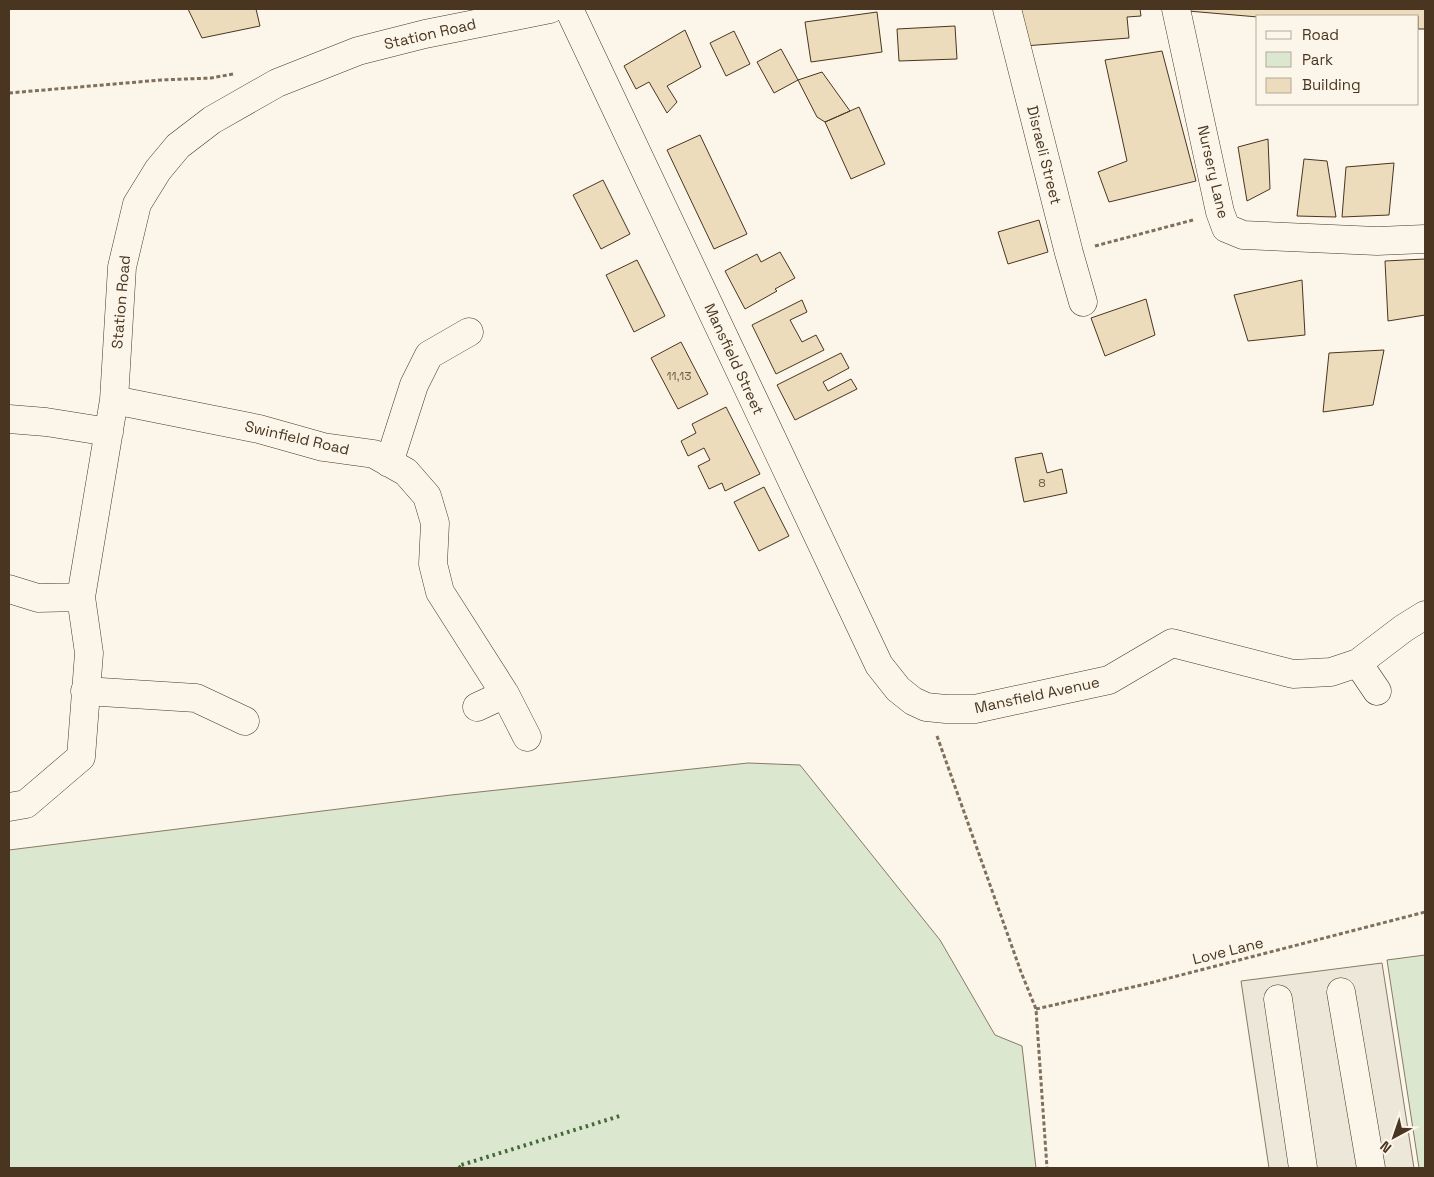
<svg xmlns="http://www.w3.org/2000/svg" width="1434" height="1177" font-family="'Space Grotesk',sans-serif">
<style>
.green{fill:#dce7d0;stroke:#887966}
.parking{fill:#ede7d9;stroke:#887966}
.building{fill:#ecdcbc;stroke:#4a3520}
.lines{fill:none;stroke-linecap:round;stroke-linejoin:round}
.minor-casing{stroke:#4a3520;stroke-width:29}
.path{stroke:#7f6f5c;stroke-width:3;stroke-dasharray:4 2.5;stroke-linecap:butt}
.minor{stroke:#fbf6e9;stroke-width:28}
.hedge{stroke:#436837;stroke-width:4;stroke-dasharray:2.5 4;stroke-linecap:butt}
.labels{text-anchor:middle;stroke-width:4;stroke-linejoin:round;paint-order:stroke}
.number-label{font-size:12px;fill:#725f47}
.street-label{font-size:15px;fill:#4a3520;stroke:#fbf6e9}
</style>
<rect width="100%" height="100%" fill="#fbf6e9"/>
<path class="green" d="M748,763L800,765L940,940L995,1035L1022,1046L1036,1168H9V850L451,795Z
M1425,955V1168H1419L1387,960Z"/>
<path class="parking" d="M1382,963L1414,1168H1269L1241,981Z"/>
<path class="building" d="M188,9H256L260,26L202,38Z
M1021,9H1140L1141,16L1127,17L1129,38L1024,46Z
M1188,9H1425V29H1418V16L1258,17L1188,11Z
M877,12L882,52L811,62L805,22Z
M955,26L957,59L899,61L897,29Z
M685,30L701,67L667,86L677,102L667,113L649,82L636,89L624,66Z
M734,31L750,64L726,76L710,43Z
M781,49L798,80L774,93L757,62Z
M1162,51L1196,181L1109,202L1098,172L1127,161L1105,60Z
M822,72L850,111L825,122L817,117L798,80Z
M859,107L885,164L851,179L825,122Z
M700,135L747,234L714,249L667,150Z
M1268,139L1270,189L1247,201L1238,147Z
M1304,159L1327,161L1336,217L1297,216Z
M1394,163L1389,215L1342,217L1346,167Z
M603,180L630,234L601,249L573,195Z
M1039,220L1048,252L1008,264L998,232Z
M780,252L795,278L775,289L777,291L745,309L725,271L757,254L761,262Z
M1425,259V315L1388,321L1385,261Z
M637,260L665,316L634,332L606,275Z
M1302,280L1305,335L1248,341L1234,295Z
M1146,299L1155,335L1105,356L1091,318Z
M802,300L807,312L790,320L802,342L816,335L824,350L776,374L752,325Z
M681,342L708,394L678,409L651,358Z
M1384,350L1373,405L1323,412L1329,353Z
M841,353L849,368L823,382L828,391L851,379L857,389L795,420L777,385Z
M726,407L760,474L725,491L722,483L709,489L698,466L710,460L704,448L688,456L681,441L696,433L692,424Z
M1042,453L1047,473L1062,469L1067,493L1024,502L1015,458Z
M764,487L789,536L759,551L734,502Z"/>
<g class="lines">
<defs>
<path id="minor" d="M569,9L879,665L898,689L913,701L926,707L946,709H975L1109,680L1172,643L1293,674L1331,672L1358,663L1404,628L1425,615
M1007,9L1069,253L1083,302
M1176,9L1220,212L1226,228L1243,235L1377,241L1425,239
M114,400L259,429L323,447L374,454L406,472L427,496L435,523L433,564L440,592L505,694L527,737
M9,419L46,422L109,432
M389,463L414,385L429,355L469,332
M9,589L38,598L81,597
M1358,663L1377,691
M85,691L196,698L245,721
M477,707L505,694
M9,807L26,804L81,757L89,653L81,597L114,400L122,267L137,204L158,170L178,146L212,120L277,83L358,51L425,34L550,9
M1341,992L1371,1168
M1278,999L1303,1168"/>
</defs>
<use href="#minor" class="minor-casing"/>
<path class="path" d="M9,93L161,80L211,78L233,74
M1095,246L1193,220
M937,736L1021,972L1036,1009L1047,1168
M1036,1009L1146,984L1425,912"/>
<use href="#minor" class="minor"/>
<path class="hedge" d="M460,1168L458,1166L623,1115"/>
</g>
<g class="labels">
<g class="number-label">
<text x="679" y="380">11,13</text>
<text x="1042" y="487">8</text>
</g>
<g class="street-label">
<text transform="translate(430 34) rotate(-13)" y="5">Station Road</text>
<text transform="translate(1044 155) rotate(76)" y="5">Disraeli Street</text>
<text transform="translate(1213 172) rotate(77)" y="5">Nursery Lane</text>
<text transform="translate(121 302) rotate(-85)" y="5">Station Road</text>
<text transform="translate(734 359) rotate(65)" y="5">Mansfield Street</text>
<text transform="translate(297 438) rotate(13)" y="5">Swinfield Road</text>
<text transform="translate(1037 695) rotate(-12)" y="5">Mansfield Avenue</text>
<text transform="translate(1228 951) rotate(-14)" y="5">Love Lane</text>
</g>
</g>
<rect width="1434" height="1177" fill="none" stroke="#4a3520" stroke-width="20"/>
<rect x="1256" y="15" width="162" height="90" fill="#fbf6e9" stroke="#b4a999"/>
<rect x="1266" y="31" width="25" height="8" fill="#fbf6e9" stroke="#b4a999"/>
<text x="1302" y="40" font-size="15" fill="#4a3520">Road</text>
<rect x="1266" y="52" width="25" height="15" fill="#dce7d0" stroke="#b4a999"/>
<text x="1302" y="65" font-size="15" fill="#4a3520">Park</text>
<rect x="1266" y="78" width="25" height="15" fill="#ecdcbc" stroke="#b4a999"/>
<text x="1302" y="90" font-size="15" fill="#4a3520">Building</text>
<g transform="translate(1394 1137) rotate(220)" stroke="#fbf6e9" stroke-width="4" paint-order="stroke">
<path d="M0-4L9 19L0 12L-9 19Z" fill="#4a3520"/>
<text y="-8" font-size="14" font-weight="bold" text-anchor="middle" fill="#4a3520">N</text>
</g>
</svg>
